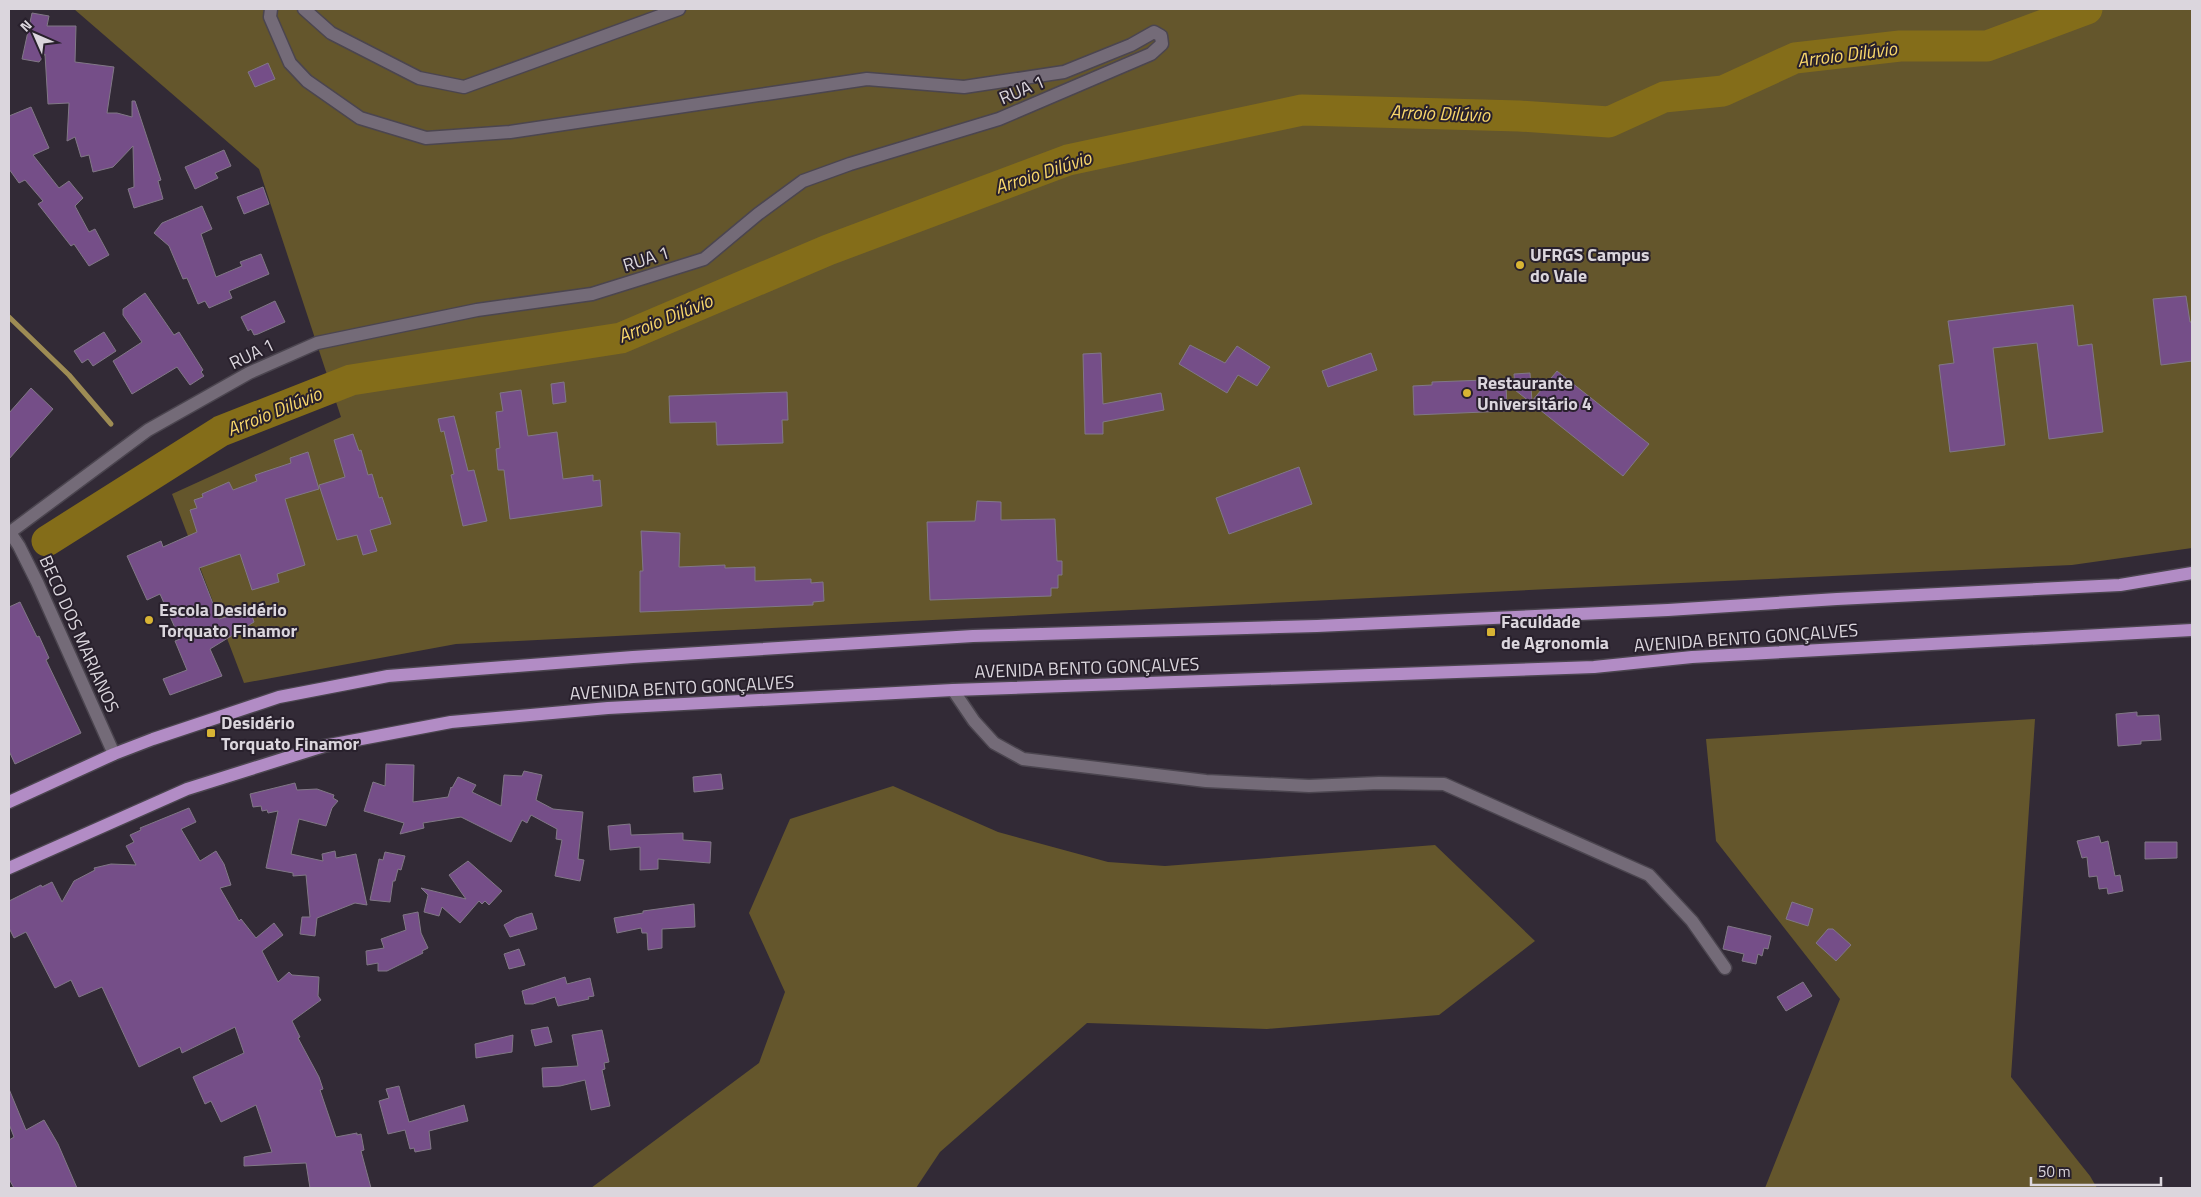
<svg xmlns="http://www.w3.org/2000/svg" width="2201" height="1197" font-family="'Titillium Web',sans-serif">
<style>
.green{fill:#64562c}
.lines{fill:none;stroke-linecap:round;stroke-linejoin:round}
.stream{stroke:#9e8c54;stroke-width:5}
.river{stroke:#846d19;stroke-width:31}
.building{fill:#754e88;stroke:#817886}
.minor-casing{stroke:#4b454f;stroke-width:15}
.primary-casing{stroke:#4b454f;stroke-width:15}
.minor{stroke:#746b78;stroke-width:12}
.primary{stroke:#b28cc5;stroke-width:12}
.poi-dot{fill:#d8b434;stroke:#28202c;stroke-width:2}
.labels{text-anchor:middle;stroke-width:4;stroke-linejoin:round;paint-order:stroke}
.street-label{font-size:18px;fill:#dbd6dd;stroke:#28202c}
.poi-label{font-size:18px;font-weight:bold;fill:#dbd6dd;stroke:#28202c;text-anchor:start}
.water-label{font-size:19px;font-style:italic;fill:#f8d66b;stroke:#28202c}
</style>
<rect width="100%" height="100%" fill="#322a36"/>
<path class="green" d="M74,9H2192V548L2072,565L1549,589L456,644L244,683L172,494L341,417L259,169Z
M2035,719L2011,1077L2090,1176L2097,1188H1765L1840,999L1716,841L1706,739Z
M893,786L998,832L1108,862L1165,866L1435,845L1535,941L1439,1015L1267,1029L1087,1023L940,1152L916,1188H591L759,1063L785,992L749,913L790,819Z"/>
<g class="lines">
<path class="stream" d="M9,317L69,375L111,424"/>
<path class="river" d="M47,541L221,431L351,380L621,338L828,250L1068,160L1302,110L1519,116L1609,122L1664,97L1723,91L1795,58L1900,46H1987L2087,9"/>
</g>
<path class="building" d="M32,13L49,16L47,26H76L75,62L114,67L107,113H117L132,117V101H135L161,180L158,181L163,199L134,208L128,189L134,187L133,146L113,167L93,172L89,155L81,157L75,137L67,141L69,103L48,104L45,54L39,62L22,59Z
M268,63L275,79L255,87L248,72Z
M31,107L49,148L33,155L59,188L69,181L83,198L75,206L89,232L95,229L109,255L89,266L74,244L71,246L38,204L43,201L25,180L19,183L9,169V116Z
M224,150L231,166L215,173L218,178L195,189L185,167Z
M263,187L269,204L244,214L237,197Z
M202,206L212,229L201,234L216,277L242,266L240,262L261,254L269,274L229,291L232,298L209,308L205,301L198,304L187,278L183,279L169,246L154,233L162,223Z
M145,293L174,335L179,332L203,370L201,372L204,376L190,385L177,367L132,394L113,361L142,342L123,315V309Z
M2186,296L2190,322H2192V361L2161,365L2153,299Z
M275,301L285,322L258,334L254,335L251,329L248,331L241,317Z
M2073,305L2078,346L2092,344L2103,432L2049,439L2037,343L1993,348L2005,445L1950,452L1939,365L1954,363L1948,321Z
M104,332L116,351L93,366L88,359L82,363L74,351Z
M1190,345L1225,363L1237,346L1270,367L1257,386L1238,375L1227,393L1179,364Z
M1101,353L1103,404L1161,393L1164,410L1103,422V434H1085L1083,354Z
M1371,353L1377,370L1328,387L1322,371Z
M1557,371L1649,444L1623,476L1515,390L1514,374L1530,373L1532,401Z
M1485,380V382H1506L1507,411L1414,415L1413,386L1432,385V382Z
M564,382L566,402L553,404L551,384Z
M31,388L53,409L9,459V413Z
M521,390L528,436L557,432L563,479L593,475V481L600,480L602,506L510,519L504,470H498L496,449L500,448L496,412L503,411L500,393Z
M787,392L788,420H782L783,443L717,445L716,422L670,423L669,396Z
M454,416L468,471L474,470L487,521L463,526L451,475L454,474L444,431L441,432L438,419Z
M353,434L359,451L361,450L368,475L372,474L379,498L382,497L391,524L370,530L377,551L363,555L357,535L337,540L319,485L345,477L334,440Z
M308,452L319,489L285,499L305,565L277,574L279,582L252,590L240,554L199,568L219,619L250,610L254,622L210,649L222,676L170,695L163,679L187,670L175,641L180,639L160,594L147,600L127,556L161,541L163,547L197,532L190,510L197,508L194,500L203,497L202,494L229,482L233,490L257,481L255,475L291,463L290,458Z
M1299,467L1312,504L1229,534L1216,498Z
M977,501L1001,502V520L1055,519L1057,561H1062V575H1058V588H1051V596L930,600L927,522L975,521Z
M641,531L680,533L679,567L725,565V568L755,567V581L811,579V583L823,582L824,601L813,602V605L640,612V571H643Z
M20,602L37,637L39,636L49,658L46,660L81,733L15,764L9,751V607Z
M2137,712V716L2159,715L2161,740L2141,741V744L2118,746L2116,714Z
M386,764L414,765L413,802L448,797L451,787L452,788L458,777L476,785L472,792L501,806L504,775L522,776L524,771L542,775L536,800L553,809L583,812L578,859L584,860L580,881L555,876L562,840L556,839L557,829L531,815L527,823L522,820L511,842L461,817L423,823L424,828L400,834L404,823L364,811L373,782L385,786Z
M721,774L723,789L694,792L693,777Z
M295,783L297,790L317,789L334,795L333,798L338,801L332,808L326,826L299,819L291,854L323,861L322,854L335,851L336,858L356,854L367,905L355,903L317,918L315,936L300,934L302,917H310L306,875L293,876V873L266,868L278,811L268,813L267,810L262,811L261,806L253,807L250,794Z
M189,808L196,822L181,829L200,861L216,851L224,864L231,885L220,888L239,921L241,919L256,938L274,923L283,935L262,951L278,982L289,972L292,975L319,977L318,996L321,1000L292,1021L300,1037L298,1038L319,1077L323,1089L320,1090L336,1137L357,1133V1135L361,1134L364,1150L361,1151L371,1188H310L306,1163L244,1166V1157L272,1152L256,1105L221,1122L211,1101L205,1104L193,1077L244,1053L235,1027L182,1053L180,1047L139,1067L102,987L79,997L71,980L55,988L26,932L14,938L9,928V901L41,885L42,887L52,882L62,902L74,881L95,870L94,868L111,864L136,865L126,846L134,842L130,835L141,830L140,828Z
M630,824L631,835L683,833V840L711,842L710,863L658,859V869L640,870V847L610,850L608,826Z
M2099,836L2101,843L2108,841L2115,876L2120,875L2123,891L2108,894L2107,888L2099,889L2097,876L2089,877L2087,857L2082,858L2077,841Z
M2145,842H2177V858L2145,859Z
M385,852L405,856L401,870L398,869L395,881H393L390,902L370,900L379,859L383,860Z
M468,861L502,891L489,905L485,901L482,904L479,901L460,923L442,907L439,916L424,912L428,895L421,888L466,899L449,875Z
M1792,902L1813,909L1808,926L1786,919Z
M694,904L695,927L662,929V948L648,950L647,933H642L641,928L617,933L614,918L643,913V911Z
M418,912L421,933L428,948L422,951L423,953L387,971H378V963L367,965L366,951L384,948L381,939L406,930L403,915Z
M532,913L537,929L510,937L504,925L516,918Z
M1728,926L1771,936L1768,949L1764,948L1762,956L1758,954L1756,964L1742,961L1744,954L1723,949Z
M1828,929H1833L1851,945L1836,961L1816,943Z
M519,949L525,965L509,969L504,954Z
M565,977L567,984L590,978L594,996L588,997L589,999L558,1006L555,997L533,1004H525L522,991Z
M1803,982L1812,996L1786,1011L1777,997Z
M548,1027L552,1042L535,1046L531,1030Z
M602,1030L609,1062L604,1063L605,1069L602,1070L610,1106L591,1110L585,1080L560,1086L543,1087L542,1068L578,1066L572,1035Z
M513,1035L512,1052L476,1058L475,1044Z
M399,1086L409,1122L464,1105L468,1121L429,1131L431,1149L415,1152L414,1148L410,1149L405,1130L388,1134L379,1101L389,1098L386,1089Z
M9,1089L26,1130L44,1120L58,1144L77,1188H14L9,1179V1140L14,1137L9,1124Z"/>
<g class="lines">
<defs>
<path id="minor" d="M304,9L331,33L419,78L464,87L679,9
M9,531L19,546L37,582L114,754
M9,533L148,430L249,373L317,343L477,310L592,294L704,259L758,214L803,181L850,164L999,119L1151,54L1162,44L1161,36L1154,32L1131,45L1064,72L964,87L867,79L510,132L426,138L360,118L307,81L290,63L270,17L271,9
M953,690L974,721L994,743L1023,759L1206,781L1309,786L1379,783L1444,784L1649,875L1692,921L1725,968"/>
<path id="primary" d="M9,802L114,754L153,739L279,697L388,676L633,657L973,636L1317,626L1668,610L1837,599L2120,585L2192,573
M9,868L187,789L324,746L451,722L608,708L953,690L1594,667L1692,657L2192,630"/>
</defs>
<use href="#minor" class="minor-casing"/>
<use href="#primary" class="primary-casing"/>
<use href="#minor" class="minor"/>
<use href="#primary" class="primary"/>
</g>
<g class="poi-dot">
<circle cx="1520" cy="265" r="5"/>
<circle cx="1467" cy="393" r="5"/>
<circle cx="149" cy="620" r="5"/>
<rect x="1486" y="627" width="10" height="10" rx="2.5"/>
<rect x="206" y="728" width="10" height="10" rx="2.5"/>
</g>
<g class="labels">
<g class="street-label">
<text transform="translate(1022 90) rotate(-23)" y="6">RUA 1</text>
<text transform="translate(646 259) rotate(-17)" y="6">RUA 1</text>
<text transform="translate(252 354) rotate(-26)" y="6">RUA 1</text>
<text transform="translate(79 634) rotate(66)" y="6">BECO DOS MARIANOS</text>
<text transform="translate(1746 638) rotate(-4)" y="6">AVENIDA BENTO GONÇALVES</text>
<text transform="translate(1087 668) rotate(-2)" y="6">AVENIDA BENTO GONÇALVES</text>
<text transform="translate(682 688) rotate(-3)" y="6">AVENIDA BENTO GONÇALVES</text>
</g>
<g class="poi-label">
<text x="1530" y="261">UFRGS Campus<tspan x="1530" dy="21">do Vale</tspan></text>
<text x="1477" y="389">Restaurante<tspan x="1477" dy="21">Universitário 4</tspan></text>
<text x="159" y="616">Escola Desidério<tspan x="159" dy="21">Torquato Finamor</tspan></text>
<text x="1501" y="628">Faculdade<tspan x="1501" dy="21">de Agronomia</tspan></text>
<text x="221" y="729">Desidério<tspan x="221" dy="21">Torquato Finamor</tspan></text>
</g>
<g class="water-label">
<text transform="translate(1847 54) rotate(-7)" y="7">Arroio Dilúvio</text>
<text transform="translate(1440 113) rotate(2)" y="7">Arroio Dilúvio</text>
<text transform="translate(1043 172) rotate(-18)" y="7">Arroio Dilúvio</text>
<text transform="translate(665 318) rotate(-22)" y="7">Arroio Dilúvio</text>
<text transform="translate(274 411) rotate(-22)" y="7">Arroio Dilúvio</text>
</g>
</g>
<rect width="2201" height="1197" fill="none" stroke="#dbd6dd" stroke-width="20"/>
<g transform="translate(35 35) rotate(315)" stroke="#28202c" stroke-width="4" paint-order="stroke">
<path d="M0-4L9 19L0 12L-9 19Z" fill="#dbd6dd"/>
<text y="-8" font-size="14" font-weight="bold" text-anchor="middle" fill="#dbd6dd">N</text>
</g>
<path d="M2031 1177v8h130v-8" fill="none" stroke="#dbd6dd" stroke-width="2.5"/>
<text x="2038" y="1177" font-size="15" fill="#dbd6dd" stroke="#28202c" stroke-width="4" paint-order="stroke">50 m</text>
</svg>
